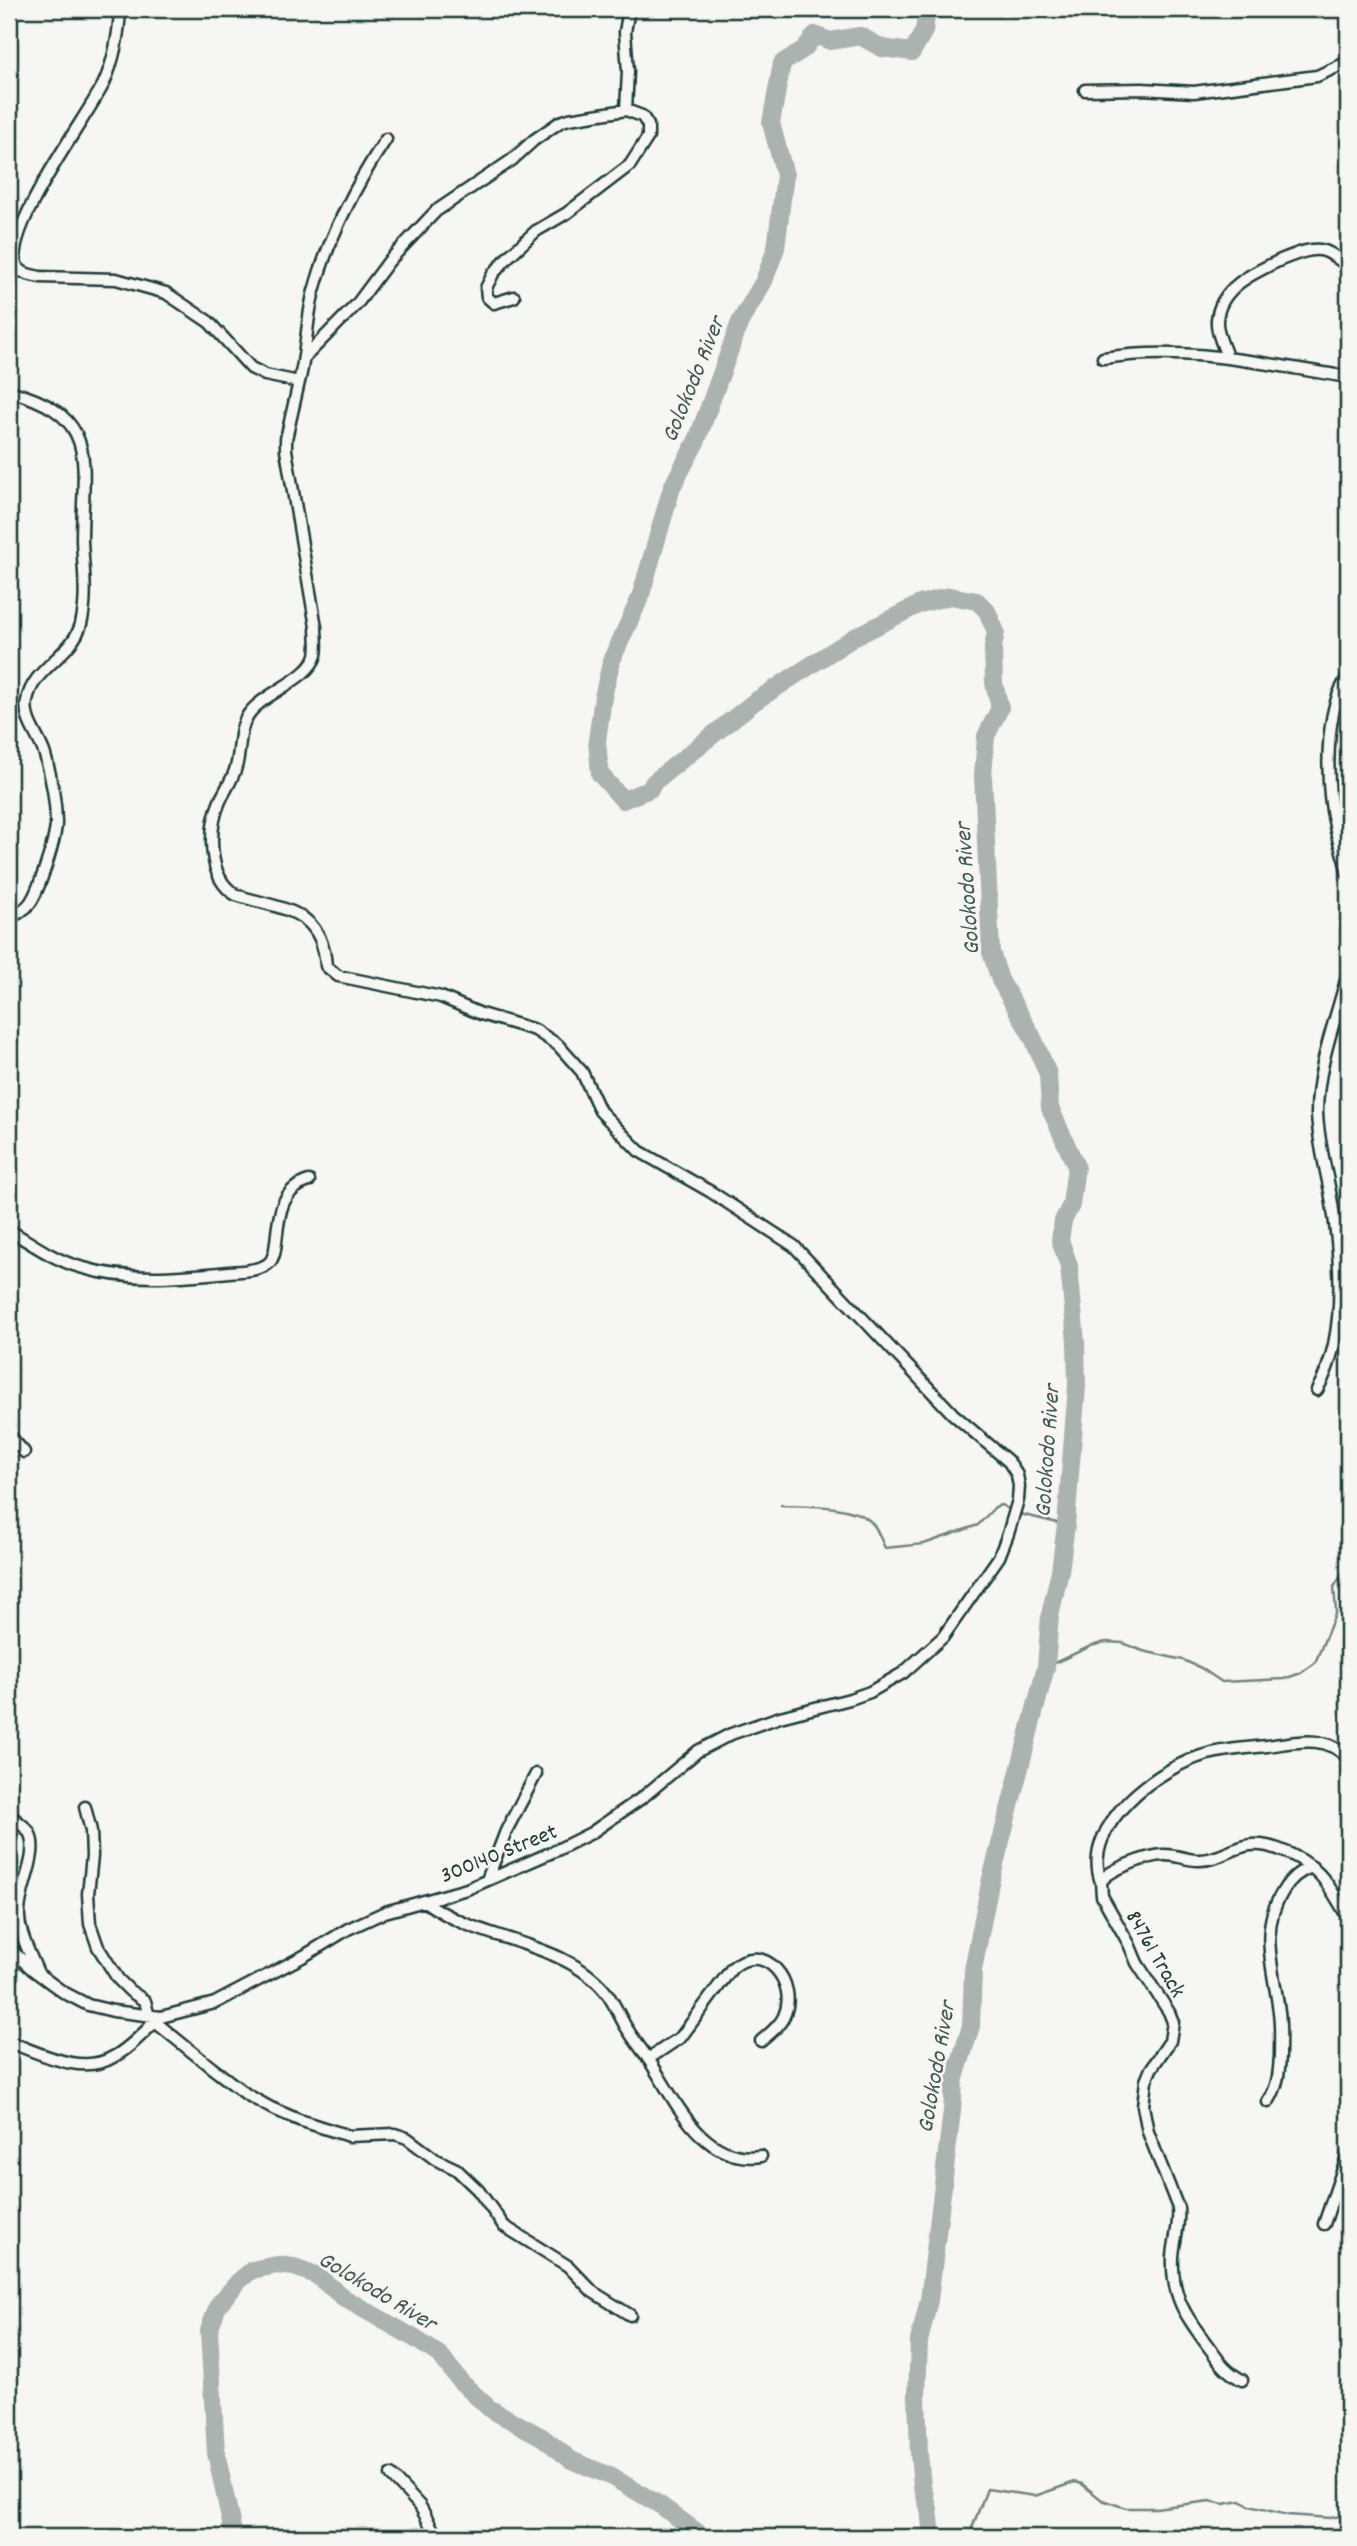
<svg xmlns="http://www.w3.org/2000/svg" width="1357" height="2546" font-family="Dekko,sans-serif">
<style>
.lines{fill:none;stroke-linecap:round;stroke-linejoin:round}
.stream{stroke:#72847d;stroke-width:2.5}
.river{stroke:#aab3ae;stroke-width:18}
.street-casing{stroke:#1f3d34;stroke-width:15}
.street{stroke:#f6f6f2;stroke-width:10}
.labels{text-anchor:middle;stroke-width:5;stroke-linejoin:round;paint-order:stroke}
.street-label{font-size:23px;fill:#1f3d34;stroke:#f6f6f2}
.water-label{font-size:24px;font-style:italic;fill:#425a52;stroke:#f6f6f2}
</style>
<rect width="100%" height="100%" fill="#f6f6f2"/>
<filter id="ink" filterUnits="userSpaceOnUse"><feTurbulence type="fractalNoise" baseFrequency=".0143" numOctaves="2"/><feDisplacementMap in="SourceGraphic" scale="14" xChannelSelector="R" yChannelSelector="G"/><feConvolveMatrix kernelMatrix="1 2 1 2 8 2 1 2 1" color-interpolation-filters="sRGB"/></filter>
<g filter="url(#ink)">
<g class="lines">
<path class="stream" d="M781,1505C805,1506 855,1504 872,1523C878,1529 881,1540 885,1548L924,1544L978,1525L995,1507L1001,1505L1011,1510
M1016,1513L1066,1525
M1046,1667L1091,1646L1106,1642L1123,1643L1143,1651L1183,1660L1201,1668L1222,1682L1284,1679L1301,1673L1315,1663L1336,1612L1334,1587L1348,1565
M974,2537L972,2528L987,2489L1035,2496L1075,2482L1082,2484L1102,2500L1126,2508H1156L1210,2501L1224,2504L1241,2501L1249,2506L1288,2515L1331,2518L1348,2514"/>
<path class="river" d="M927,9L924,31L912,52L882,48L860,36L830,41L815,35L804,49L782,63L771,123L785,175L776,248L764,281L740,322L697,440L672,487L640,598L612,659L603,697L597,741L600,774L623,800L650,789L654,782L754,702L853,638L920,604L950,596L977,601L987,611L996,632L993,647L994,683L1000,708L986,736L983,776L991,952L1000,980L1033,1038L1048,1074L1050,1108L1076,1166L1071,1205L1063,1221L1060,1240L1069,1266L1076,1342L1077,1386L1066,1525L1060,1571L1050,1615L1046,1667L990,1883L973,1970L971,2026L954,2081L952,2111L929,2300L919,2341L917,2395L919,2454L922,2486L929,2509L932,2537
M234,2537L216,2453L209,2331L218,2305L239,2281L252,2270L277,2265L294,2267L316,2275L344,2298L414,2338L441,2356L460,2381L490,2409L542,2437L571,2460L610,2476L660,2505L704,2537"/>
<defs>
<path id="street" d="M1085,90L1142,89L1194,92L1317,76L1348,62
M626,110L628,71L625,32L629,9
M305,357L357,304L389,261L436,211L512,160L534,140L560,122L569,119L626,110L642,116L648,125V137L630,165L567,213L536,231L508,257L493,274L486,288L487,297L494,303L514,297
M1227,357C1223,345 1216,332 1217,320C1220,286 1257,271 1283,259C1294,255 1308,248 1320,250C1330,251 1339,260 1348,266
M1103,358C1190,345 1263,364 1348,377
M299,382C307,352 306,320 314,291C328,239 356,184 386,139
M9,391C102,416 82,462 82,540C83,567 88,597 81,624C72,656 32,668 27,701C23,721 40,737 45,755C51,776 56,802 56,823C56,838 39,891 30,903C25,910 17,914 9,918
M1348,677C1323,711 1326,786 1335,826C1338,842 1345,858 1348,874
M9,1230C31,1243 54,1260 80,1267C128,1282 179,1277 229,1272C240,1271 262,1271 270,1262C275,1256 275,1249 276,1242C279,1215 280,1190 309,1181
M1317,1390C1348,1337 1341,1256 1331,1197C1326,1169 1318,1141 1317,1113C1317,1064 1337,1018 1348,972
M9,1435L24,1452
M85,1807L91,1831L92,1856L88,1894L90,1924L98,1947L118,1979L130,1991L145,2001L149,2017L212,2068L246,2094L271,2108L299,2120L349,2136L395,2134L407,2138L435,2159L456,2169L478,2190L504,2226L568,2266L593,2292L630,2315
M9,1814C15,1821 29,1827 31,1837C38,1859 17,1892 19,1917C20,1936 31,1956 38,1973
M487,1880L506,1831L536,1774
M1101,1882C1080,1825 1160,1766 1208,1754C1227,1749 1248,1748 1267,1746C1297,1742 1325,1734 1348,1758
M424,1901C437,1910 451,1918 466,1924C512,1943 577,1952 608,1995C615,2005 620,2017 626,2027C634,2040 643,2051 651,2063C676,2102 703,2165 761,2156
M9,1948L33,1970L63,1992L88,2005L113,2011L161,2017L215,2003L304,1956L348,1929L385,1912L467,1889L557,1850L591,1833L643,1797L698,1751L731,1734L780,1717L850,1699L870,1692L903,1673L943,1637L999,1557L1008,1534L1018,1500L1019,1486L1017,1475L1009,1462L953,1414L794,1246L711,1192L639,1151L600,1111L582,1072L558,1045L535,1030L481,1014L441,997L338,976L326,966C322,907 281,910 236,895C207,878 208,829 220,801C225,790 233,779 236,767C241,750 238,730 248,715C264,692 309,680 316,655C318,646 316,636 316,627L286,450V439L299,382L265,375L251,368L209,322L166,293L116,279L40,277C31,275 21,274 17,266C0,233 88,116 104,83C114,60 119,33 120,9
M9,2042C40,2053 82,2076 113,2057C129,2049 142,2034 155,2022
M648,2059L681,2037L732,1968C765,1939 799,1984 784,2016C780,2026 769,2034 761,2041
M1268,2102C1278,2086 1279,2074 1280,2055C1280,2041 1281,2026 1279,2012C1274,1969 1258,1930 1283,1891C1290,1879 1299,1871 1312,1867
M1324,2224L1348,2154
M1242,2380C1227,2372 1221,2364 1211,2350C1188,2319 1171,2299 1173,2257C1174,2240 1180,2225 1178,2208L1148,2132L1143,2106L1146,2081L1151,2069L1170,2041L1173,2022L1169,2012L1137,1963L1129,1944L1102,1896L1101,1882C1108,1869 1148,1856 1163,1855C1176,1854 1188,1861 1200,1860C1230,1859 1240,1835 1278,1849C1318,1863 1328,1883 1348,1918
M391,2475L420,2506L437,2537"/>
</defs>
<use href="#street" class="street-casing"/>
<use href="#street" class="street"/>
</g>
</g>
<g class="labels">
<g class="street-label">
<text transform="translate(498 1852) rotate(-22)" y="8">300140 Street</text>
<text transform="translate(1157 1953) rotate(60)" y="8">84761 Track</text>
</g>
<g class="water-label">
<text transform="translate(692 379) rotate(-68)" y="8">Golokodo River</text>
<text transform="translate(966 889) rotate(-94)" y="8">Golokodo River</text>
<text transform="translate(1046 1451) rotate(-86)" y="8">Golokodo River</text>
<text transform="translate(935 2067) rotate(-80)" y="8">Golokodo River</text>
<text transform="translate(378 2290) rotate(31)" y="8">Golokodo River</text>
</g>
</g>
<rect width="1357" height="2546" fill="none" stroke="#f6f6f2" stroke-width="35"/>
<rect x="18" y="18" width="1322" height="2511" fill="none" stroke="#1f3d34" stroke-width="2.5" filter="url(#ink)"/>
</svg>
